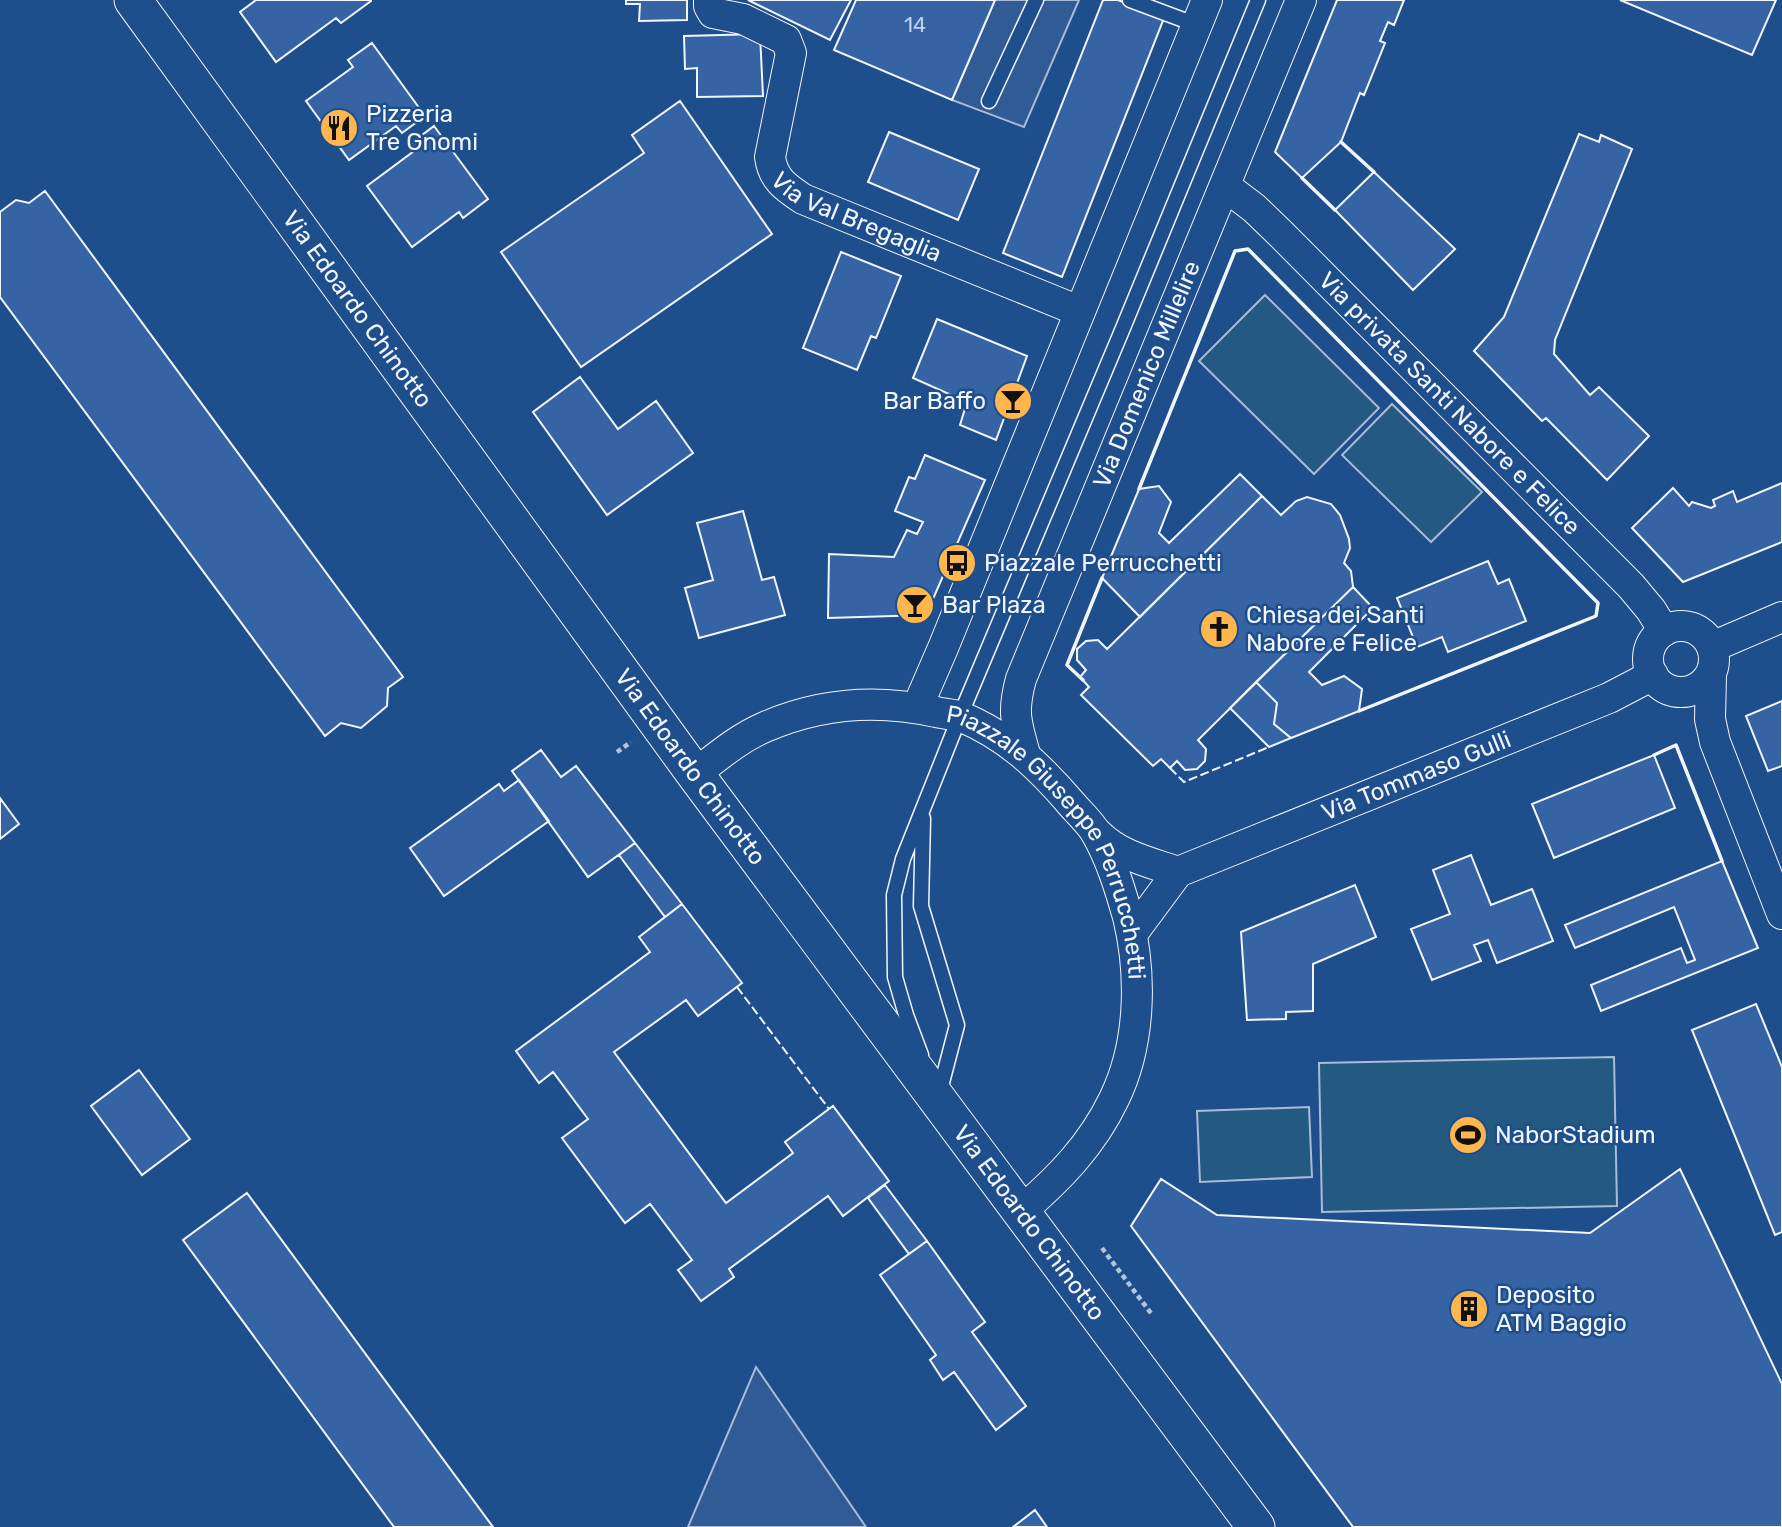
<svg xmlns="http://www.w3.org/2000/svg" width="1782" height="1527" font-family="Rubik,sans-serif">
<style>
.green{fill:#245a82;stroke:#a8bbd7;stroke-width:2}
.parking{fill:#305b95;stroke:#a8bbd7;stroke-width:2}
.building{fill:#3563a3;stroke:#f2f6ff;stroke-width:2}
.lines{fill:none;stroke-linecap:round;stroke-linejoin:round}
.service-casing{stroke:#f2f6ff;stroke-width:17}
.minor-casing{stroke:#f2f6ff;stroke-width:32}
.tertiary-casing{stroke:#f2f6ff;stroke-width:39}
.path{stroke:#b3c4dc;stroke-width:4.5;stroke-dasharray:5 3.5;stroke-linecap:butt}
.service{stroke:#1f4e8c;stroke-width:14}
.minor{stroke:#1f4e8c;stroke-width:30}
.tertiary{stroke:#1f4e8c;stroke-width:37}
.fence{stroke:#f2f6ff;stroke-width:2;stroke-dasharray:9 3.5;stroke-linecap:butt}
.wall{stroke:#f2f6ff;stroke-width:3.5}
.labels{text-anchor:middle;stroke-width:5;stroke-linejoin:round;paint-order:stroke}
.number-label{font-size:21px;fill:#c3d1e8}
.poi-label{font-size:24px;fill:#f2f6ff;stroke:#1f4e8c;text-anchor:start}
.street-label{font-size:24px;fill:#f2f6ff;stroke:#1f4e8c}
</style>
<rect width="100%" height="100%" fill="#1f4e8c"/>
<path class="green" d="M1265,295L1379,408L1314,474L1199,361Z
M1392,404L1482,492L1431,542L1342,455Z
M1614,1057L1617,1206L1322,1212L1319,1063Z
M1309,1107L1312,1177L1200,1182L1197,1111Z"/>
<path class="parking" d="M995,0H1079L1024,127L952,100Z
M756,1367L866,1527H688Z"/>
<path class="building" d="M256,0H371V1L341,23L336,18L276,62L240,12Z
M626,0H687V20L639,21L640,4H626Z
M748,0H851L830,40Z
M856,0H995L952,100L834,50Z
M1103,0H1118L1164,18L1062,277L1003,253Z
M1337,0H1404L1394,25L1388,22L1380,41L1385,43L1364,95L1360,93L1341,142L1302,178L1275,152Z
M1620,0H1776L1752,55Z
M760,34L763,96L697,97V68L685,69L684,36Z
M372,43L425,116L402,133L396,126L349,160L306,101L353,67L348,60Z
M680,101L772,234L581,367L501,252L644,153L632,135Z
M434,126L488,199L463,218L459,212L412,247L367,186L414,151L409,145Z
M889,132L979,169L958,220L868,182Z
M1579,134L1599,142L1601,135L1632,149L1555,340L1554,354L1590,395L1599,387L1649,436L1607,480L1546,418L1542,421L1474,351L1504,317Z
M1374,172L1455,249L1413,290L1335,210Z
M45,191L403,677L388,688L387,706L361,728L341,723L325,736L0,297V212L16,200L29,203Z
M841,252L901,276L876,338L871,336L857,370L803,348Z
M937,319L1027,356L996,440L960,425L967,402L913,378Z
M580,377L618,429L656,401L693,453L607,515L533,412Z
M925,455L985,480L926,615L828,618L829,554L894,557L907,530L917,534L923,522L895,511L909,477L915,479Z
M1240,474L1262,496L1140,617L1102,578L1139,489L1159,486L1171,502L1159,533L1169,543Z
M1782,483V542L1683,582L1632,528L1673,488L1689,506L1692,502L1711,508L1715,506L1713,500L1733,491L1737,502Z
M1262,496L1281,515L1296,501L1307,497L1331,504L1340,515L1349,539L1350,548L1344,563L1351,571L1353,587L1198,740L1206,749L1205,761L1197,769L1185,770L1177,761L1170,768L1161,759L1153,766L1081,695L1089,687L1080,677L1086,670L1077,660V649L1086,641L1098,640L1107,649Z
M743,511L762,580L774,577L785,615L699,638L685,588L713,580L697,523Z
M1488,561L1498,584L1509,579L1526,621L1448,652L1442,637L1417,647L1397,598Z
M1353,587L1373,608L1309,672L1322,685L1344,676L1362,689L1359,711L1291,738L1274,724L1277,703L1256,682Z
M1256,682L1277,703L1274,724L1291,738L1269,747L1230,708Z
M1782,701V766L1768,771L1746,716Z
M541,750L561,777L576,766L635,843L588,877L512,771Z
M1654,755L1675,808L1554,858L1532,804Z
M519,780L549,821L444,896L410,848L499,784L504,791Z
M0,798L19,824L0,839Z
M635,843L682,904L665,917L619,855Z
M1471,855L1491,905L1532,889L1553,941L1497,963L1488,940L1474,945L1481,961L1432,980L1411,929L1450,914L1433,870Z
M1722,861L1758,948L1601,1011L1591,985L1681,948L1687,963L1695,960L1674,907L1575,948L1565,925Z
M1355,885L1376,937L1313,964V1011L1286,1012V1019L1247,1020L1241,932Z
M682,904L742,983L698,1016L686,1000L614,1052L726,1203L793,1153L785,1142L833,1106L889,1181L843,1216L828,1196L729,1269L734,1277L701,1301L678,1270L692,1260L650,1204L625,1223L562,1138L588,1119L553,1072L539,1083L516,1051L650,952L639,937Z
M1756,1004L1782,1067V1232L1775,1235L1692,1030Z
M139,1070L190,1139L142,1175L91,1106Z
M1680,1169L1782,1384V1527H1353L1131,1226L1161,1179L1217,1215L1590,1233Z
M885,1185L927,1241L909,1254L868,1198Z
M247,1193L493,1527H394L183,1240Z
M927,1241L985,1322L972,1332L1026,1406L996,1430L954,1372L943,1380L930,1360L936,1355L880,1275Z
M1035,1510L1047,1527H1013Z"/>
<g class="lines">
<defs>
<path id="service" d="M1130,0L1197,25
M989,101L1036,0
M923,818L921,906L957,1025L939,1094
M921,1055L906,1015L895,977L894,895L903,859L960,716L1123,328L1258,0"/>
<g id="minor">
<path id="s1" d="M709,0V6L713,13L743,19L786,40L791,53L770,157C773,179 785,187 803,199L1079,311"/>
<path id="s2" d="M1225,186L1254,208L1281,234L1631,586L1651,610L1664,631"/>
<circle cx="1681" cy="659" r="33"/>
<path d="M1712,647L1782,617"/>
<path d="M1711,675L1710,719L1715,742L1782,914"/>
<path d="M917,708L943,648L1207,0"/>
<path id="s3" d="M1025,754C1016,722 1012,712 1021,679L1301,0"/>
<path id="s4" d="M695,774C717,757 739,738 765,727C820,703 878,699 936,712C944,714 954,714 962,717C1007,736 1038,765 1069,801C1078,812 1090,822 1096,833C1111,859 1120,889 1128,917C1142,975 1141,1044 1114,1099C1092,1145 1059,1179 1020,1212"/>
<path d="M1098,834C1120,856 1149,862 1178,872"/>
<path id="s5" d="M1132,934L1178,872L1609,698L1653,675"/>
</g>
<g id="tertiary">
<path id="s6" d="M133,0L695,774L1256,1527"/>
</g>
</defs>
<use href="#service" class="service-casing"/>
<use href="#minor" class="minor-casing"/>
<use href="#tertiary" class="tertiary-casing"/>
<path class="path" d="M617,752L631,742
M1102,1248L1153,1316"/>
<use href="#service" class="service"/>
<use href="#minor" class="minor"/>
<use href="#tertiary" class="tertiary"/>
<path class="fence" d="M1170,768L1184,782L1269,747
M737,987L829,1109"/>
<path class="wall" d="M1341,142L1374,172
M1302,178L1335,210
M1139,489L1235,251L1248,249L1598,603L1596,616L1359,711
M1083,680L1067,665L1102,578
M1654,755L1676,745L1722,861"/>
</g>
<defs>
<symbol id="restaurant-disc" viewBox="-11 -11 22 22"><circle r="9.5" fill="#ffb74d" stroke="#1f4e8c"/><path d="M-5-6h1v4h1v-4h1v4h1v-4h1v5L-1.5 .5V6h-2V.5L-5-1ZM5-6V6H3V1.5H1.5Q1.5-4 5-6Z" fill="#111"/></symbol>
<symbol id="bar-disc" viewBox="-11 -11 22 22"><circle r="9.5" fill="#ffb74d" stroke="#1f4e8c"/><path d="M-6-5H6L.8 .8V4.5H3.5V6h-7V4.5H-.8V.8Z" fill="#111"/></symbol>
<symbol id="bus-disc" viewBox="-11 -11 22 22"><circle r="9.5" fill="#ffb74d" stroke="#1f4e8c"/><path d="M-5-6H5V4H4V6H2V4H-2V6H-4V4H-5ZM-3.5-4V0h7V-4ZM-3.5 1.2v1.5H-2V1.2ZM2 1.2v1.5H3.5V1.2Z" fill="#111"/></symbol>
<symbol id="church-disc" viewBox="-11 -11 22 22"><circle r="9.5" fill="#ffb74d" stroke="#1f4e8c"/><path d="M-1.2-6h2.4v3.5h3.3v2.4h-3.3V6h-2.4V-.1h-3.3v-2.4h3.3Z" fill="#111"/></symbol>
<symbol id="stadium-disc" viewBox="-11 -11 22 22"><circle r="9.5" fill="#ffb74d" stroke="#1f4e8c"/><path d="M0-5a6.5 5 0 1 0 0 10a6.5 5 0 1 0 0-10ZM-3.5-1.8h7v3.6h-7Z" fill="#111"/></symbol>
<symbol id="building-disc" viewBox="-11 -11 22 22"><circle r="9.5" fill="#ffb74d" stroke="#1f4e8c"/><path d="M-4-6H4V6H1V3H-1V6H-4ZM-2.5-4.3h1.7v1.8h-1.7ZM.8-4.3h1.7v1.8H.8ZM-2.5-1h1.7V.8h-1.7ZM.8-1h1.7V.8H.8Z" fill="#111"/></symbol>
</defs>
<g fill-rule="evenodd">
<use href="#restaurant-disc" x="317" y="106" width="44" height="44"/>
<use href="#bar-disc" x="991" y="379" width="44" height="44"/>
<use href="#bus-disc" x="935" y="541" width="44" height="44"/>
<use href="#bar-disc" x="893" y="583" width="44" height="44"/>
<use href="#church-disc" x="1197" y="607" width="44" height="44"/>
<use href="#stadium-disc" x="1446" y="1113" width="44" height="44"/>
<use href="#building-disc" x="1447" y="1287" width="44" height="44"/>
</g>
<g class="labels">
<g class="number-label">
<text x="915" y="32">14</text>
</g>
<g class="poi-label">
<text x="366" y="122">Pizzeria<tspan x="366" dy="28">Tre Gnomi</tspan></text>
<text x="986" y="409" text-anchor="end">Bar Baffo</text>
<text x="984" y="571">Piazzale Perrucchetti</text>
<text x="942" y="613">Bar Plaza</text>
<text x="1246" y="623">Chiesa dei Santi<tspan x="1246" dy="28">Nabore e Felice</tspan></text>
<text x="1495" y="1143">NaborStadium</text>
<text x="1496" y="1303">Deposito<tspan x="1496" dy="28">ATM Baggio</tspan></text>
</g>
<g class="street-label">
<text dy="8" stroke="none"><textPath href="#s1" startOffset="324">Via Val Bregaglia</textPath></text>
<text dy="8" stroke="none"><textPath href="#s6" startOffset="382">Via Edoardo Chinotto</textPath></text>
<text dy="8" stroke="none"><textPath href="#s3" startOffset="406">Via Domenico Millelire</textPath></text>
<text dy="8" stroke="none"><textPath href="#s2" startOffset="313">Via privata Santi Nabore e Felice</textPath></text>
<text dy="8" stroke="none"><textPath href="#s6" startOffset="948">Via Edoardo Chinotto</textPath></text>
<text dy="8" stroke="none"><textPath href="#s5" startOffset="334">Via Tommaso Gulli</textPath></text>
<text dy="8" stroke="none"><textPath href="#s4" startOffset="444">Piazzale Giuseppe Perrucchetti</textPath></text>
<text dy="8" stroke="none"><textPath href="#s6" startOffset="1516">Via Edoardo Chinotto</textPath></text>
</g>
</g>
</svg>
